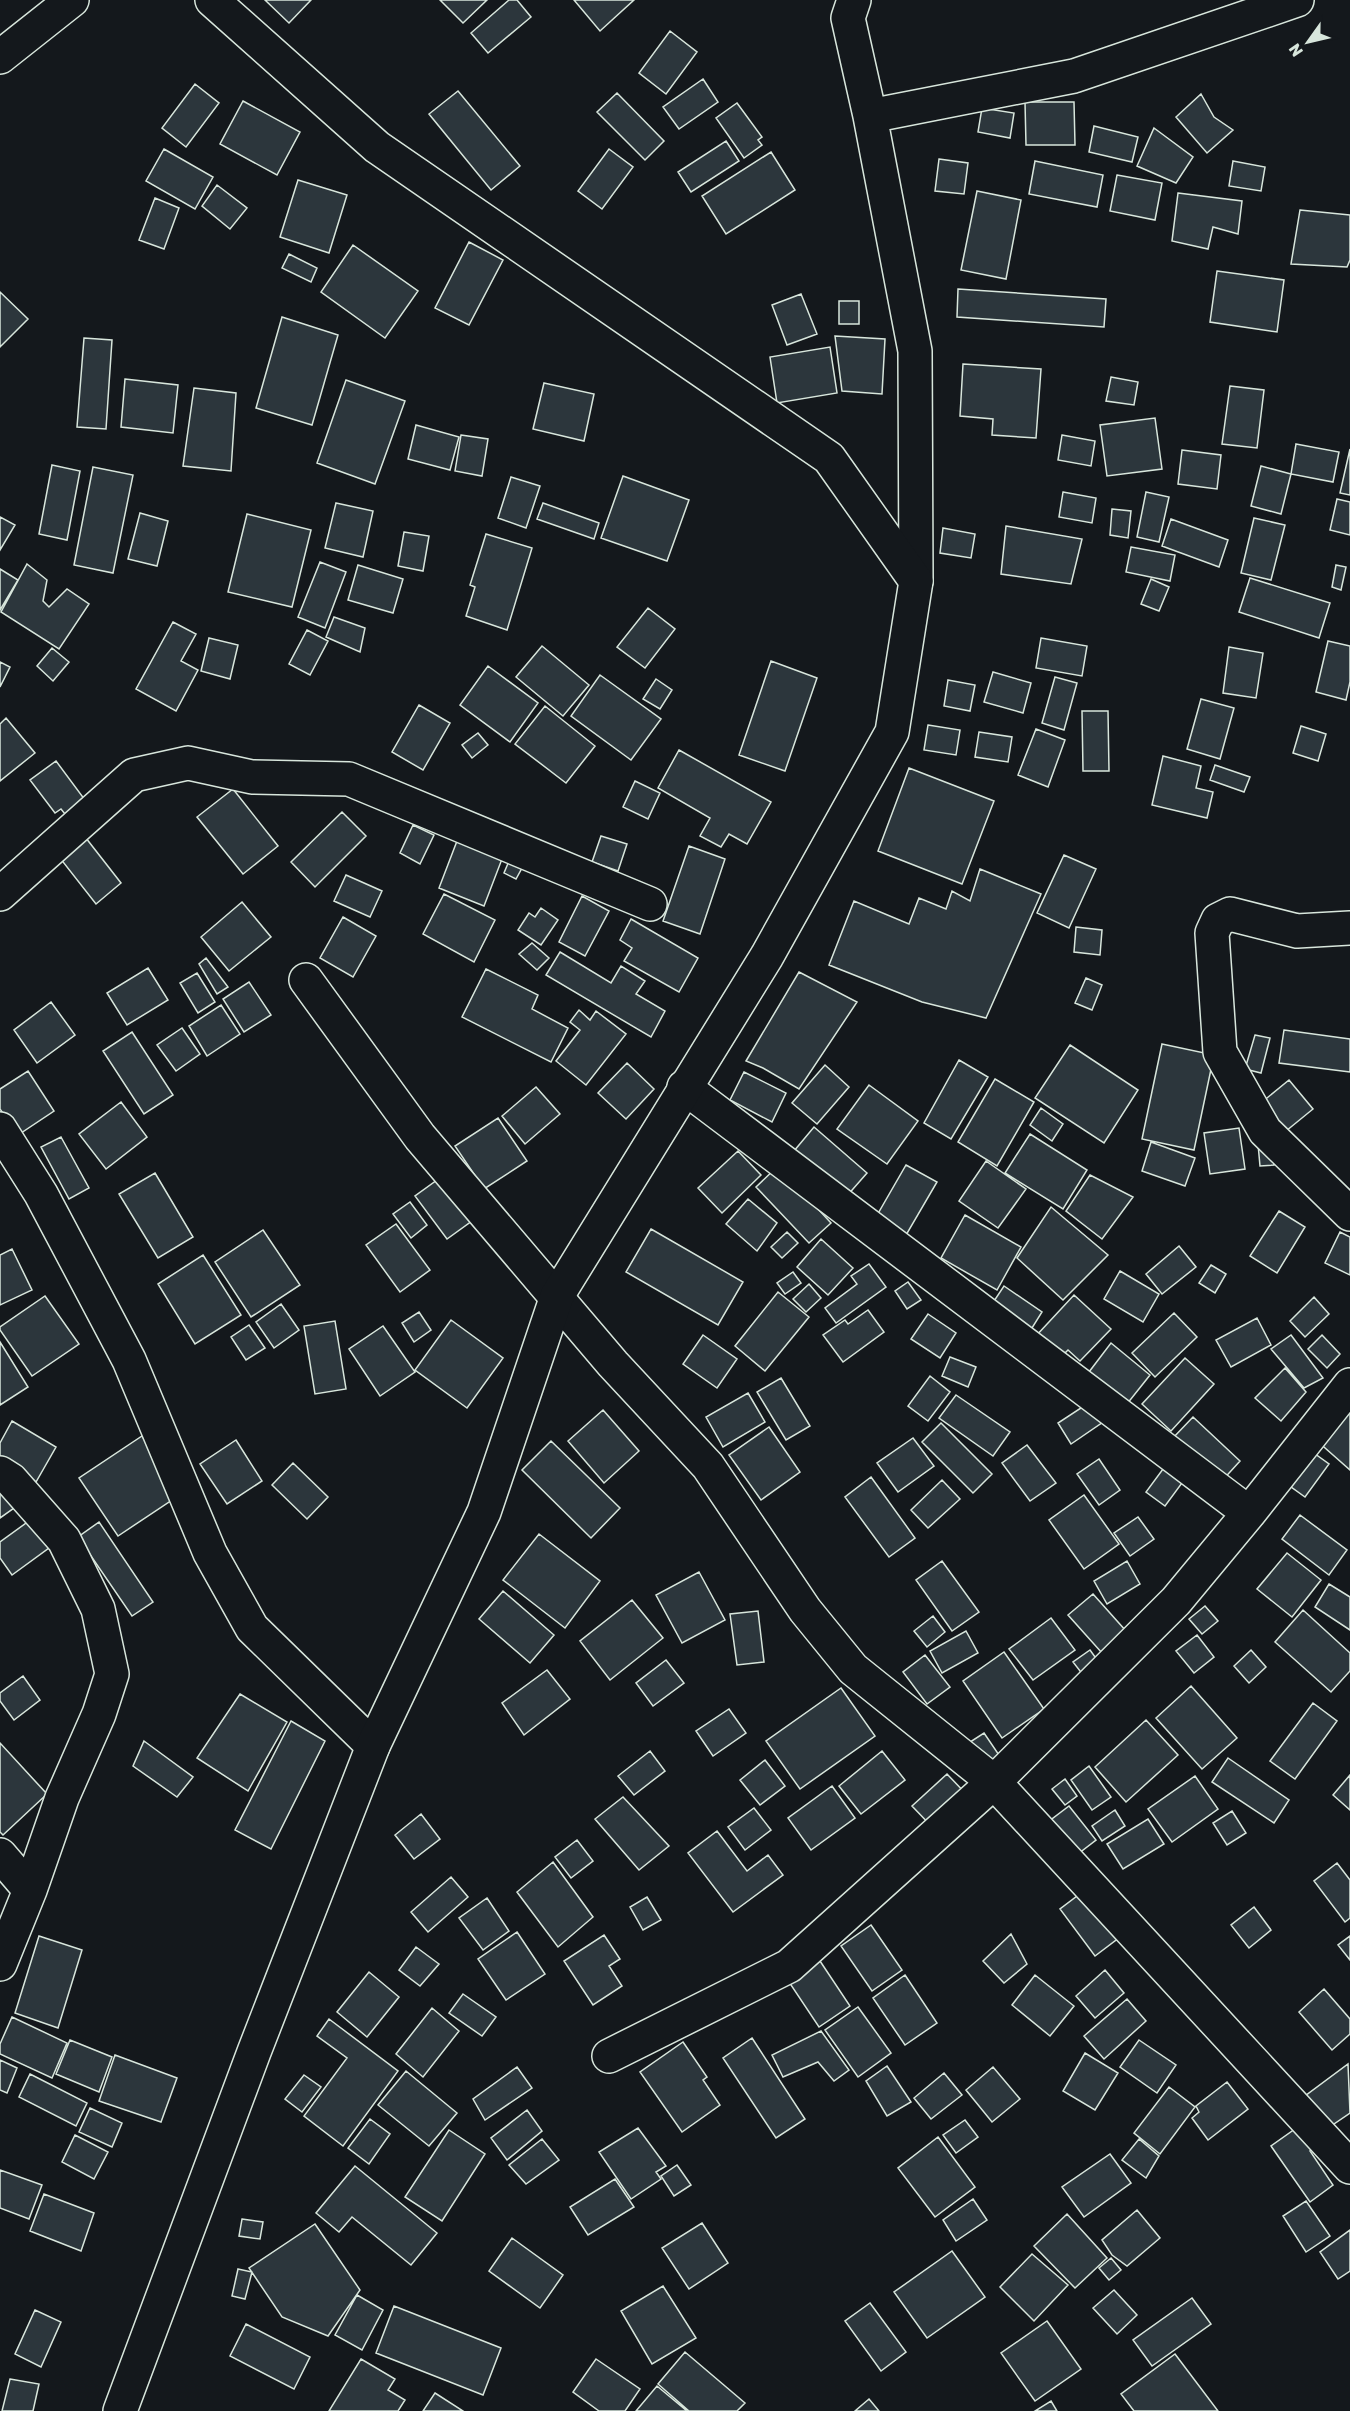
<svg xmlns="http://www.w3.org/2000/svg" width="1350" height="2411" font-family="Rubik,sans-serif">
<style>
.building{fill:#2c363c;stroke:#d8e6dc;stroke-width:1.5}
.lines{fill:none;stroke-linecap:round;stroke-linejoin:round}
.street-casing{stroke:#d8e6dc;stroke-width:36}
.secondary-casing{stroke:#d8e6dc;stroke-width:36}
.street{stroke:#14181c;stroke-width:33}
.secondary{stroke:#14181c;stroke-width:33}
</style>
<rect width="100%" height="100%" fill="#14181c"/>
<path class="building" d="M265,0H311L289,23Z
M440,0H487L463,23Z
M509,0H517L531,17L488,53L471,33Z
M574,0H634L600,31Z
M670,31L697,52L666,94L639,73Z
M703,79L718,102L679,129L663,107Z
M195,84L219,103L186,147L162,128Z
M458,91L520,166L491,190L429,114Z
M617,93L664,141L645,160L597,112Z
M1201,94L1214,117L1233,130L1207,153L1176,117Z
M243,101L300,132L277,175L220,144Z
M1025,102H1074L1075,145H1026Z
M737,103L762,137L758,140L762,145L744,158L716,118Z
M982,108L1014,113L1010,138L978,132Z
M1094,126L1138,137L1132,162L1089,152Z
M1154,128L1193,157L1176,183L1137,166Z
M726,141L739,161L691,192L678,172Z
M164,149L213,177L195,209L146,181Z
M609,149L633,167L602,209L578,191Z
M771,152L795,190L726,234L702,196Z
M939,159L968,163L964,194L935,191Z
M1035,161L1103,175L1097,207L1029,194Z
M1233,161L1265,167L1261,191L1229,186Z
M1117,175L1162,183L1155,220L1110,211Z
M298,180L347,195L329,253L280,237Z
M217,185L247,208L230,229L202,206Z
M977,191L1021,200L1006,279L961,270Z
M1178,193L1242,201L1238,234L1213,227L1208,249L1172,241Z
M155,198L179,208L164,249L139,240Z
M1300,210L1350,215V260L1347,267L1291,264Z
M469,242L503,260L469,325L435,308Z
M353,245L418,291L385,338L321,292Z
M289,254L317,268L311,282L282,268Z
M1217,271L1284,280L1277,332L1210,322Z
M958,289L1106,299L1104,327L957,317Z
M0,292L28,319L0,347Z
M801,294L817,334L787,345L772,305Z
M839,301H859V324H839Z
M282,317L338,335L312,425L256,408Z
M835,336L885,339L882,394L842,391Z
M84,338L112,340L106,429L77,427Z
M830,347L837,393L777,403L770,357Z
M963,364L1041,369L1036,438L992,435L993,419L960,416Z
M1111,377L1138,382L1134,405L1106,401Z
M125,379L178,385L173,433L121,427Z
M346,380L405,401L375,484L317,463Z
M544,383L594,394L584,441L533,429Z
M1230,386L1264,390L1257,448L1222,444Z
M194,388L236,393L231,471L183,466Z
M1155,418L1162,469L1107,476L1100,425Z
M416,425L459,437L450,470L408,459Z
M461,435L488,439L482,476L455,471Z
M1062,435L1095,441L1091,466L1058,460Z
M1296,444L1339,452L1333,482L1291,474Z
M1350,449V495L1340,493Z
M1182,450L1221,455L1217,489L1178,484Z
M52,465L80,471L67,540L39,534Z
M1261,466L1291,474L1281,514L1251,506Z
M93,467L133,475L113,573L74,565Z
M623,476L689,500L667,561L601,538Z
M511,477L540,486L526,528L498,518Z
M1063,492L1096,498L1092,523L1059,517Z
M1146,492L1169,497L1159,542L1137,537Z
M1337,499L1350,502V535L1330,530Z
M336,503L373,511L363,557L325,548Z
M543,503L599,523L594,539L537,519Z
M1112,509L1131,511L1128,538L1110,535Z
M140,513L168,521L157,566L128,559Z
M247,514L311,530L292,607L228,592Z
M0,517L15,525L0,550Z
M1254,518L1285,525L1271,580L1241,573Z
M1171,519L1228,540L1219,567L1162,546Z
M1006,526L1082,539L1071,584L1001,574Z
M943,528L975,534L971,558L940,553Z
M404,532L429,536L423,571L398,566Z
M486,534L532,548L507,630L466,616L475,587L470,585Z
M1131,547L1175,555L1170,581L1126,572Z
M320,562L346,572L325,628L298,617Z
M27,564L47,580L43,601L49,607L67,589L89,604L59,649L1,612Z
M358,565L403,579L393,613L348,600Z
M1336,565L1346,567L1341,590L1332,587Z
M0,569L18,580L0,610Z
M1250,578L1330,603L1319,638L1239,612Z
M1151,579L1169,587L1159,611L1141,604Z
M648,608L675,629L645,668L617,647Z
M334,617L365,628L360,652L326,637Z
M173,622L196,634L181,661L198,670L176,711L136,689Z
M307,630L328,641L310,675L289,664Z
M209,638L238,645L230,679L201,671Z
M1041,638L1087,646L1082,676L1036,668Z
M1328,641L1350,646V682L1346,700L1316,692Z
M542,646L589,685L563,716L516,677Z
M1229,647L1263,653L1256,698L1223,693Z
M52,648L69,662L53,681L37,666Z
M771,661L817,678L785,771L739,755Z
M0,662L10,667L0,687Z
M488,666L538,703L510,742L460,705Z
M993,672L1031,683L1023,713L984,702Z
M600,675L661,719L631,760L571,716Z
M1055,677L1077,683L1064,730L1042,723Z
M656,679L672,690L660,709L643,699Z
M948,680L975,685L970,711L944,706Z
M1201,699L1234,708L1220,759L1187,749Z
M419,705L450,723L423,770L392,752Z
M545,706L595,746L566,783L515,744Z
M1082,711H1108L1109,771H1083Z
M6,718L35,753L0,781V724Z
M928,725L960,730L956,755L924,750Z
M1301,726L1326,734L1318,761L1293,753Z
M1036,729L1065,740L1048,787L1018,775Z
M979,732L1012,737L1008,762L975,757Z
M478,733L488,745L472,758L462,745Z
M679,750L771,802L747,844L729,834L721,847L700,836L710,818L658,788Z
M1163,756L1201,766L1196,788L1213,792L1207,818L1152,805Z
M56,761L88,804L69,819L61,809L55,813L30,780Z
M1215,765L1250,777L1244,792L1210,780Z
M909,768L994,801L962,884L878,851Z
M635,781L660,793L648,819L623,807Z
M233,789L278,846L243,874L197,817Z
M342,812L366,836L315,887L291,862Z
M413,825L434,835L420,864L400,853Z
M82,833L121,883L96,904L56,853Z
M601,836L627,844L618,871L592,862Z
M457,841L502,859L484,906L439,888Z
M689,846L725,859L700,934L663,921Z
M1064,855L1096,869L1069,928L1037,913Z
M509,861L522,868L516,879L504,873Z
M980,869L1041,894L986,1018L922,1002L829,965L854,901L909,924L919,898L946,909L952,891L970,901Z
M346,875L382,891L370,917L334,901Z
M444,894L495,920L474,962L423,934Z
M582,896L609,911L585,956L559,942Z
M242,902L271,937L229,971L201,937Z
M541,908L558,920L541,945L518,930L529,913L535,917Z
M343,917L376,936L353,977L320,958Z
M631,919L698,958L679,992L624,961L632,948L620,940Z
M1076,927L1102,930L1100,955L1074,952Z
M532,943L549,958L537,970L519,954Z
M560,952L611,983L621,966L645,981L636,994L665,1011L651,1037L546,975Z
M206,958L228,987L217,994L199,964Z
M148,968L168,1000L127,1025L107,993Z
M486,969L538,995L532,1009L568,1028L551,1062L462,1017Z
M799,972L857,1002L799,1089L763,1068L746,1061Z
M197,973L215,1002L198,1013L180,983Z
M1086,978L1102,985L1092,1010L1075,1003Z
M249,982L271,1015L244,1032L223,999Z
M51,1002L75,1035L37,1063L14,1030Z
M221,1005L240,1034L207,1056L189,1026Z
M579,1010L590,1020L596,1011L626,1034L586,1085L556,1061L580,1030L570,1022Z
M182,1028L200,1054L176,1071L157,1045Z
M1284,1030L1350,1039V1072L1279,1063Z
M132,1032L173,1095L144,1114L103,1051Z
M1255,1035L1270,1038L1261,1073L1245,1069Z
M1162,1044L1214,1055L1194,1150L1142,1139Z
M1070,1045L1138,1090L1104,1143L1035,1098Z
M959,1060L988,1077L951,1139L924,1123Z
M627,1063L654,1089L626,1119L598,1093Z
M825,1065L849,1087L817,1124L792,1103Z
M28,1071L54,1111L18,1135L0,1109V1089Z
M744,1072L786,1093L772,1122L730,1100Z
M995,1079L1034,1102L997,1166L958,1142Z
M1289,1080L1313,1109L1286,1131L1262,1102Z
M869,1085L918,1121L887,1164L837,1129Z
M536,1087L560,1114L525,1144L502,1116Z
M121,1102L147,1137L106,1169L79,1134Z
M1041,1108L1063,1124L1052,1141L1030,1125Z
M498,1118L527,1161L484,1189L455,1146Z
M814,1127L867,1173L846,1197L794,1151Z
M1239,1128L1245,1169L1210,1174L1204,1133Z
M1030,1134L1087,1170L1063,1209L1005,1173Z
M61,1137L89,1188L69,1199L41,1147Z
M1151,1142L1195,1158L1185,1186L1142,1171Z
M1272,1143L1274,1165L1260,1166L1258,1144Z
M738,1151L761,1175L722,1213L698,1188Z
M986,1161L1026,1189L998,1228L959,1201Z
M906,1165L937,1182L902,1242L872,1224Z
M778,1166L831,1223L809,1243L756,1187Z
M155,1173L193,1237L158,1258L119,1194Z
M444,1175L476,1218L447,1239L415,1196Z
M1090,1175L1133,1197L1102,1239L1066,1211Z
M748,1199L777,1223L757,1251L726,1224Z
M410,1202L427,1225L411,1238L393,1214Z
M1051,1207L1108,1255L1063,1300L1017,1258Z
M1279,1211L1305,1227L1277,1273L1250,1256Z
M965,1215L1021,1247L997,1290L941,1258Z
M396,1224L430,1270L400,1292L366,1245Z
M651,1229L743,1282L718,1325L626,1272Z
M263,1230L300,1285L251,1317L215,1262Z
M787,1232L798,1243L782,1258L771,1247Z
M1340,1232L1350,1237V1275L1325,1263Z
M821,1239L853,1268L828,1295L797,1267Z
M1179,1246L1196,1267L1162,1294L1146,1274Z
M12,1249L32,1290L0,1305V1255Z
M203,1255L241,1315L195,1344L158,1284Z
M869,1264L886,1287L836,1323L825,1308L857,1284L851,1276Z
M1211,1265L1226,1274L1215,1293L1199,1283Z
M1120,1271L1159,1294L1143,1322L1104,1299Z
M793,1272L801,1283L785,1294L777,1283Z
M908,1282L921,1300L907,1309L895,1291Z
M809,1284L821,1298L806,1312L793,1299Z
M1004,1286L1042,1312L1027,1336L988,1310Z
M778,1292L809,1317L765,1371L735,1346Z
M1074,1295L1111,1329L1080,1361L1068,1350L1058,1360L1035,1337Z
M45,1296L79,1344L32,1376L0,1330V1327Z
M1314,1297L1329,1314L1305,1337L1290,1321Z
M281,1304L299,1330L274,1348L256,1322Z
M868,1310L884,1332L843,1362L823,1335L845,1320L848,1324Z
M419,1312L431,1330L414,1342L402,1323Z
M1174,1313L1197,1337L1155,1377L1132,1353Z
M928,1314L956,1333L940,1358L911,1339Z
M1257,1318L1271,1345L1231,1367L1216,1340Z
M451,1320L503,1358L467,1408L415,1370Z
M335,1321L346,1389L315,1394L304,1326Z
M249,1325L265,1348L246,1360L231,1337Z
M383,1326L415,1372L380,1396L349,1349Z
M703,1335L737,1359L717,1388L683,1364Z
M1291,1335L1323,1378L1304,1388L1271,1349Z
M1322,1335L1340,1354L1327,1368L1308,1349Z
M0,1342L28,1387L0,1405Z
M1111,1343L1150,1375L1127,1404L1089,1372Z
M950,1357L976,1367L968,1387L942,1376Z
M1185,1358L1214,1384L1171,1431L1142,1404Z
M1285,1368L1306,1392L1281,1421L1255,1398Z
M930,1376L950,1392L928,1421L908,1406Z
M781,1378L810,1426L786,1440L757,1392Z
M748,1393L765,1422L723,1447L706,1417Z
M956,1395L1010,1432L993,1456L939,1418Z
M1093,1400L1106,1420L1071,1444L1058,1423Z
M1350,1404V1470L1316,1440Z
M603,1410L639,1451L604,1483L568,1441Z
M1193,1417L1240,1461L1220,1483L1172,1439Z
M12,1421L56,1447L36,1482L0,1460V1443Z
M941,1423L992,1474L973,1493L922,1442Z
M769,1427L800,1472L761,1500L729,1455Z
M142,1436L181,1494L118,1536L79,1478Z
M913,1438L934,1466L898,1492L877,1463Z
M236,1440L262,1481L227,1504L200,1464Z
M551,1441L620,1508L591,1538L522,1470Z
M1027,1445L1056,1483L1030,1501L1002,1463Z
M1311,1451L1329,1464L1305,1497L1287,1484Z
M1099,1459L1120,1490L1099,1505L1077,1474Z
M293,1463L328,1497L307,1519L272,1485Z
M1163,1469L1182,1483L1165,1506L1146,1492Z
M0,1475L21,1503L0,1518Z
M871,1477L915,1538L889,1557L845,1497Z
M942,1480L960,1499L928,1528L911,1510Z
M1084,1495L1119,1544L1084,1569L1049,1520Z
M1300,1515L1347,1550L1329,1575L1282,1539Z
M1138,1517L1154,1539L1130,1556L1114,1533Z
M33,1518L53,1545L12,1575L0,1558V1542Z
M99,1522L153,1602L132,1616L78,1537Z
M539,1534L600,1581L565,1628L503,1580Z
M1287,1553L1321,1580L1292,1617L1257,1589Z
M942,1561L979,1612L952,1631L916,1580Z
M1127,1561L1140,1584L1107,1604L1094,1581Z
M699,1572L725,1620L682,1643L656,1595Z
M1329,1584L1350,1597V1630L1315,1607Z
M503,1591L554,1635L530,1663L479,1619Z
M1093,1594L1126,1631L1102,1653L1068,1615Z
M632,1600L663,1638L610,1680L580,1641Z
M1205,1606L1218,1621L1202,1634L1189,1619Z
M1303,1610L1350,1653V1671L1331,1692L1275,1642Z
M758,1611L764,1662L737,1665L730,1614Z
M933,1616L945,1632L927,1647L914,1631Z
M1051,1618L1075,1650L1033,1680L1009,1649Z
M966,1631L978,1653L942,1673L930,1651Z
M1197,1635L1214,1657L1194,1673L1176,1651Z
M1090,1650L1103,1668L1087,1680L1073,1662Z
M1251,1650L1266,1667L1249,1683L1234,1666Z
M1004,1652L1044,1709L1002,1738L963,1681Z
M925,1655L950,1687L927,1704L903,1672Z
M666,1660L684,1683L653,1706L636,1683Z
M547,1670L570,1699L524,1735L502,1703Z
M23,1676L40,1700L14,1720L0,1701V1693Z
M1191,1686L1237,1738L1202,1769L1156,1718Z
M841,1688L875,1736L800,1789L766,1741Z
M240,1694L287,1722L248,1791L197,1758Z
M1313,1703L1337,1721L1295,1779L1270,1761Z
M729,1709L746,1733L713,1756L696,1731Z
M1146,1720L1178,1755L1126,1802L1095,1767Z
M291,1721L325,1741L271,1849L235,1830Z
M984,1733L999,1755L982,1767L967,1744Z
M144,1741L193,1777L177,1797L133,1766Z
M0,1743L47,1794L3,1835L0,1832Z
M650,1751L665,1771L634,1795L618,1776Z
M882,1751L905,1780L861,1814L839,1786Z
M1228,1758L1289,1800L1274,1823L1212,1782Z
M765,1760L785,1786L760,1805L740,1780Z
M1089,1766L1111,1797L1092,1810L1071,1780Z
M947,1774L969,1797L935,1830L912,1806Z
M1350,1775V1810L1333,1795Z
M1195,1776L1218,1809L1172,1842L1148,1809Z
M1065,1779L1077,1796L1065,1805L1052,1789Z
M832,1786L855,1818L811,1850L788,1818Z
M623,1797L669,1846L639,1870L595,1819Z
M1069,1806L1096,1840L1074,1857L1048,1822Z
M754,1808L771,1830L745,1850L728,1827Z
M1115,1810L1125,1826L1102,1841L1092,1826Z
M1232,1811L1246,1833L1227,1845L1213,1823Z
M421,1814L440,1839L414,1859L395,1835Z
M1148,1819L1164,1844L1123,1869L1107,1844Z
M717,1831L747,1871L768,1855L783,1875L733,1912L688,1853Z
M577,1840L593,1861L571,1878L555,1857Z
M553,1862L593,1917L558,1947L517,1892Z
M1337,1863L1350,1880V1918L1345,1922L1314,1881Z
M451,1877L468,1897L428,1932L411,1912Z
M1085,1890L1120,1937L1095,1956L1060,1909Z
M647,1897L661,1920L643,1930L630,1907Z
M487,1898L509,1931L483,1950L459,1918Z
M1254,1907L1271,1930L1249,1948L1231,1925Z
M871,1925L902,1970L872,1991L841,1946Z
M517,1932L545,1974L506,2000L478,1959Z
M1011,1934L1027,1964L1004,1983L983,1961Z
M604,1935L620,1959L609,1966L622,1986L593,2005L564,1961Z
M39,1936L82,1950L58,2028L15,2013Z
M1350,1936V1960L1338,1945Z
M416,1947L439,1964L420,1986L399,1970Z
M820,1961L850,2006L819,2027L789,1982Z
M1105,1970L1124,1993L1095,2018L1076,1996Z
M369,1972L399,1997L367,2037L337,2012Z
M905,1975L937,2023L905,2045L873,1998Z
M1035,1975L1074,2006L1050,2036L1012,2005Z
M1324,1989L1350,2019V2034L1332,2050L1299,2012Z
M463,1994L496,2017L482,2036L449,2013Z
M1127,1999L1146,2021L1104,2059L1084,2036Z
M858,2007L891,2053L858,2077L825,2030Z
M432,2008L459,2031L423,2077L396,2054Z
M12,2017L67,2043L52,2078L0,2054V2044Z
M329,2019L398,2071L343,2146L304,2116L347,2058L317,2036Z
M821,2031L849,2070L834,2081L818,2062L783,2077L772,2055Z
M752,2038L805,2119L776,2138L723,2058Z
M70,2040L112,2057L99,2092L56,2074Z
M1139,2040L1176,2065L1157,2093L1120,2067Z
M683,2042L707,2077L703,2080L720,2105L682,2132L640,2072Z
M1085,2053L1118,2073L1095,2110L1063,2091Z
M115,2055L177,2078L161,2122L99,2101Z
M0,2060L17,2068L7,2093L0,2090Z
M1348,2064L1350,2113L1328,2128L1305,2096Z
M887,2066L911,2102L887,2116L866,2081Z
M517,2067L532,2088L485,2120L473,2099Z
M993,2067L1020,2099L992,2122L966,2090Z
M406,2071L457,2113L429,2146L378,2105Z
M944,2073L962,2095L931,2119L914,2098Z
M30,2074L87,2103L76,2126L19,2097Z
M304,2075L321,2087L302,2112L285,2099Z
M1227,2082L1248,2109L1208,2140L1192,2118L1199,2112L1196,2106Z
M1169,2087L1195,2107L1160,2154L1134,2133Z
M90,2108L122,2123L112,2147L79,2132Z
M527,2110L542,2131L507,2160L491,2138Z
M370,2119L390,2134L369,2164L348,2148Z
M965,2120L978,2137L956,2153L943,2135Z
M1302,2124L1318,2146L1310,2151L1333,2185L1310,2202L1271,2146Z
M638,2128L666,2166L656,2172L661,2179L631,2199L599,2152Z
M449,2130L485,2154L442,2221L405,2197Z
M75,2135L108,2152L94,2179L62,2162Z
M938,2137L975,2187L935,2217L898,2168Z
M542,2139L559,2160L526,2184L509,2165Z
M1139,2139L1159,2156L1146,2178L1122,2160Z
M1110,2154L1131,2183L1084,2217L1062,2187Z
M677,2165L691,2185L674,2196L661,2176Z
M355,2166L437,2233L411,2265L352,2217L339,2232L316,2213Z
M0,2170L42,2185L29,2219L0,2208Z
M615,2179L634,2207L588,2235L570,2207Z
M44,2194L94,2213L81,2251L30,2231Z
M973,2199L987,2220L956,2241L943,2220Z
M1306,2201L1330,2236L1306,2252L1283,2216Z
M1137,2210L1160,2238L1127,2266L1112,2255L1102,2240Z
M1067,2214L1107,2258L1075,2288L1034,2246Z
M242,2219L263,2222L260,2239L239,2236Z
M702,2223L728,2263L689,2289L662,2248Z
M315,2224L360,2290L328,2336L282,2317L249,2268Z
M1350,2230V2271L1338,2279L1320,2252Z
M512,2238L563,2275L540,2308L489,2271Z
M952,2251L985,2297L927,2338L894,2292Z
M1032,2254L1068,2285L1034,2321L1000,2287Z
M1111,2258L1121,2270L1109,2280L1099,2268Z
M238,2269L252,2272L245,2299L232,2296Z
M663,2286L696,2338L652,2364L621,2311Z
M1114,2290L1137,2315L1117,2334L1093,2308Z
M357,2295L383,2310L362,2350L335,2335Z
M1192,2298L1211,2324L1152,2366L1133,2340Z
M870,2303L906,2352L881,2371L845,2321Z
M394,2306L501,2348L483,2395L376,2353Z
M35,2310L61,2322L41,2367L15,2354Z
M1047,2321L1081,2369L1035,2401L1001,2353Z
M246,2324L310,2357L294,2389L230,2356Z
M685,2352L745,2403L737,2411H689L658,2384Z
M1175,2354L1218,2411H1134L1121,2394Z
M361,2359L395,2379L388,2390L405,2400L398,2411H329Z
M596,2359L640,2389L625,2411H599L573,2392Z
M10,2379L39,2384L33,2411H2Z
M657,2386L687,2411H636Z
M435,2393L463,2411H423Z
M869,2399L879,2411H855Z
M1051,2401L1057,2411H1035Z"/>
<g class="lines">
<defs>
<path id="street" d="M854,0L848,18L870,116L915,351L916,581
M0,57L72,0
M870,116L1074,76L1297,0
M0,894L134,775L188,763L252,777L349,779L650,904
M1350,928L1297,931L1230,914L1218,920L1212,933L1220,1052L1265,1131L1350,1214
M306,980L420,1137L613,1364L708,1466L805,1610L853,1669L994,1782L1350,2167
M684,1087L1249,1513L1350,1385
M0,1129L41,1194L129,1360L210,1553L252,1628L373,1746
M0,1473L11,1480L64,1540L98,1609L112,1674L99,1714L62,1798L30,1890L0,1964
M0,1855L30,1890
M609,2056L789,1966L994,1782L1176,1601L1249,1513"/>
<path id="secondary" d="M120,2411L254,2052L373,1746L484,1512L557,1296L767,956L892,732L916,581L829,458L377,147L212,0"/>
</defs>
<use href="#street" class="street-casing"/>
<use href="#secondary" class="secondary-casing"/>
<use href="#street" class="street"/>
<use href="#secondary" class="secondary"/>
</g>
<g transform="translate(1308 42) rotate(236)" stroke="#14181c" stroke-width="4.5" paint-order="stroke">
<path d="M0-4.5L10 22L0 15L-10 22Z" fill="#d8e6dc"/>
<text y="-9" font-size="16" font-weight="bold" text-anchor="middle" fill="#d8e6dc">N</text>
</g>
</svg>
